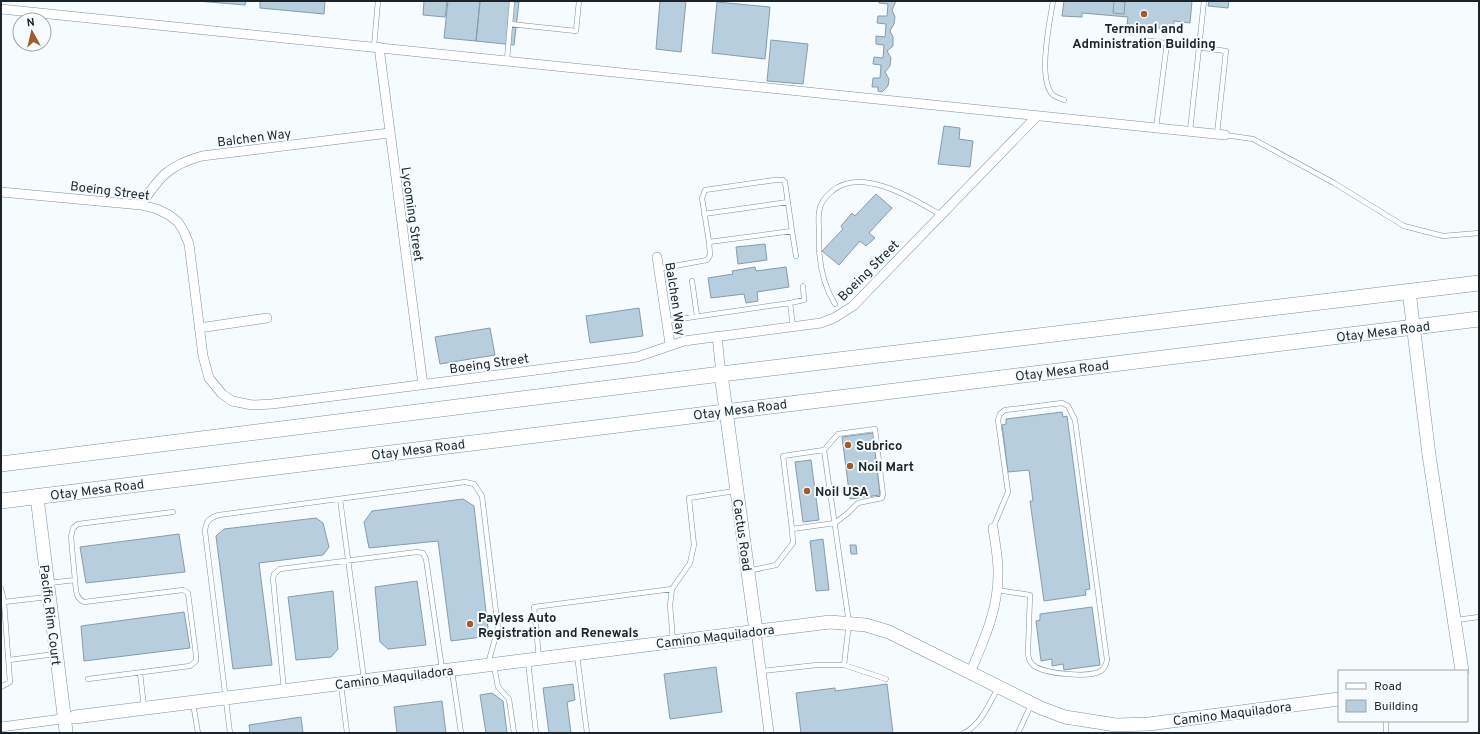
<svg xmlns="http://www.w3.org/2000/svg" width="1480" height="734" font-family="Overpass,sans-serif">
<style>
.building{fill:#b6cede;stroke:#859cab}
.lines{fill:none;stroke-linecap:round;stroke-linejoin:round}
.lane-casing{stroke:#7a91a0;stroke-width:5.5}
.street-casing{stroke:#7a91a0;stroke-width:10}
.secondary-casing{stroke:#7a91a0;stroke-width:14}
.primary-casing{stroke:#7a91a0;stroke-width:16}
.lane{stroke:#fff;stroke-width:4.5}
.street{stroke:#fff;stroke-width:9}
.secondary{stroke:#fff;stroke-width:13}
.primary{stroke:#fff;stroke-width:15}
.poi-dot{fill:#a05c2d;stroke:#f6fbfe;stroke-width:1.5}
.labels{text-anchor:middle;stroke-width:4;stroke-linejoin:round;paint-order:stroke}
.poi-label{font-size:13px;font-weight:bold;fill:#1a242a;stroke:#f6fbfe;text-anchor:start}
.street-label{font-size:13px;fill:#1a242a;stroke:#f6fbfe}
</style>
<rect width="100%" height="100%" fill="#f6fbfe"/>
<path class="building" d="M197,1H246L245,5Z
M260,1H325L324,14L260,8Z
M424,1H447L445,17L423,15Z
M448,1H480L476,41L444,38Z
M480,1L519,2L514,45L476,41Z
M660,1H686L681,52L656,49Z
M879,1H896L892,10L895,17L894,24L890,31L893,37V46L887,51L891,58L890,66L885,72L889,79L888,86L882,92L878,91V87H872L873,78H880L881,65L873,64L874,57L883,58L884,45L876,44V36L885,37L886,24L877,23L878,16H887L888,4L879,3Z
M1064,1H1192L1190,23L1174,21V30L1127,24L1128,17L1082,13V17L1062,16Z
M1114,1L1125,2L1124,14L1113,13Z
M1209,1H1229L1228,8L1208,6Z
M717,2L770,7L765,59L712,53Z
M771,40L808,44L803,84L767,81Z
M944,126L960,128L959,139L973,141L970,167L938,164Z
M876,194L892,208L869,233L875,238L866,246L860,241L839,265L822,251L843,229L841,226L852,213L855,216Z
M765,244L767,260L738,264L736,247Z
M755,267L756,271L786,267L789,287L757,292L758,301L746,303L744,294L711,298L708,278L733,274L732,271Z
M639,308L643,336L590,343L586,316Z
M490,328L495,355L440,364L435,337Z
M1062,412L1063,417L1067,416L1090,589L1085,590L1086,595L1044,601L1030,501H1033L1029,470L1008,472L1002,425L1006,424V419Z
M873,433L880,495L850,499L842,437Z
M811,460L819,520L803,522L795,462Z
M463,499L474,506L488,629L482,637L451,641L438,541L369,548L364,522L372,511Z
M316,518L323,523L329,547L323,555L259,563L272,665L233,669L216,536L224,529Z
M179,534L185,572L86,583L80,547Z
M823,539L829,590L816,591L810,541Z
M850,545H856L857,554H851Z
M417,581L426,645L388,649L380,642L375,587Z
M333,591L338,649L331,657L296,660L288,597Z
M1092,607L1100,665L1064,670L1063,664L1052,666V659L1041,661L1036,621L1040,620V614Z
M184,612L190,648L84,661L81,626Z
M716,667L722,712L670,719L664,674Z
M573,684L575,700L567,702L571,733H549L543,688Z
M887,684L893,733H801L796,693L835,688V691Z
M492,693L503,701L507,733H486L480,695Z
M442,701L446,733H397L394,707Z
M301,717L303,733H250L249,725Z"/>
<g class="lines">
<defs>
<path id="lane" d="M1053,1C1050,21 1037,80 1053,95C1056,97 1061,99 1064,100
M510,24L576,31L579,1
M1143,40L1226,51L1217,134
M374,46L378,1
M507,60L512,1
M1156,128L1167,43
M1190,131L1204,1
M1225,135L1253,139L1334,183L1404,226L1443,236L1479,233
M704,214L788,202
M709,242L702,198L705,190L775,180H783L785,182L792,231
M658,269L707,260L710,255L709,242L792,231L796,256
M692,281L697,316
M790,303L804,300L803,286
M835,304C822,283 818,259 819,234C819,227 818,219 819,212C820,204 825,197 831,192C860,165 914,199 941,215
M666,321L790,303L793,327
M340,499L364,679
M993,528L1008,492L998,420L1000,414L1005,410L1062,403L1068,406L1075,420L1107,660C1106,665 1105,668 1101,671C1089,678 1044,674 1033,665C1029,662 1028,656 1028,651L1030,595L997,590
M748,571L776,565L793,543L792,529
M75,580C76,589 75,598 84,602L183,590L188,593L196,655V661L190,666L88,679
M49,583L75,580L71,537L73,528L78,524L173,512
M1,588L4,602L10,682L1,687
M4,602L47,597
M1456,620L1479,617
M673,641L670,605L672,589L690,563L694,545L689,498L735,491
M577,655L587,733
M539,658L534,607L672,589
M9,660L55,654
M528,661L536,733
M844,665L886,679
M494,666L498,687L509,699L514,733
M452,671L461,733
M761,671L817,665H844L849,623L824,450L783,456L792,529L835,523L848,513L858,503L882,498L883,494L875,429L838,434L824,450
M140,673L144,707
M341,685L347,733
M284,690L273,579L274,574L280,569L417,552L423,553L426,559L442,669
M193,703L198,733
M230,733L205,531C206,521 209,518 219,515L465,482L474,484L482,496L498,628L488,664
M964,733C981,725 989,704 998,688
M1018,733L1031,705
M1386,733V721"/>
<path id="street" d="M1,9L1225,135
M379,47L423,385
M1,192L141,205L157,209L169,215L178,222L184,232L189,244L203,356L209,378L222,394L232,401L252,405L272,404L637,357L684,341L821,323L834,318L853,306L1037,116
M141,205C159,177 169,165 202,156L389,133
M657,257L670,344
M199,328L267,318
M717,336L721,374
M756,631L769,733
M970,673C984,640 999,608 998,571C998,557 995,542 993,528
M1,727L69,718"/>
<path id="secondary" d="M1409,291L1429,455L1462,671
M721,374L756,631
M37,497L66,731
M75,717L830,622L866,625L889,632L1041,708L1065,717L1116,725L1149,724L1339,699"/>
<path id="primary" d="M1,464L721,374L1479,283
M1,501L1479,319"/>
</defs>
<use href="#lane" class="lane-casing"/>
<use href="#street" class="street-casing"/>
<use href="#secondary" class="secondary-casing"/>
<use href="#primary" class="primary-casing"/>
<use href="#lane" class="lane"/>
<use href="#street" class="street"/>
<use href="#secondary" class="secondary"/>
<use href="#primary" class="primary"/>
</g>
<g class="poi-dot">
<circle cx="1144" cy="14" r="4"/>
<circle cx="848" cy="445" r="4"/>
<circle cx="850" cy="466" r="4"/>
<circle cx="807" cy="491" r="4"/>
<circle cx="470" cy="624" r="4"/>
</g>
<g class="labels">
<g class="poi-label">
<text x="1144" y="33" text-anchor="middle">Terminal and<tspan x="1144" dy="15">Administration Building</tspan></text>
<text x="856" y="450">Subrico</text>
<text x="858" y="471">Noil Mart</text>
<text x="815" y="496">Noil USA</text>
<text x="478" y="622">Payless Auto<tspan x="478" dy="15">Registration and Renewals</tspan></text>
</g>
<g class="street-label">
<text transform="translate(254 137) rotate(-7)" y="5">Balchen Way</text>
<text transform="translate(110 190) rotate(7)" y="5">Boeing Street</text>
<text transform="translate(413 214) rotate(82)" y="5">Lycoming Street</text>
<text transform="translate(868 270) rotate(-45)" y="5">Boeing Street</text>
<text transform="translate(676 299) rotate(81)" y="5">Balchen Way</text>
<text transform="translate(1383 331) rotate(-7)" y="5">Otay Mesa Road</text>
<text transform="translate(489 363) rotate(-8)" y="5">Boeing Street</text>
<text transform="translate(1062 370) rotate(-7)" y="5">Otay Mesa Road</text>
<text transform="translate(740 409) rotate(-7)" y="5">Otay Mesa Road</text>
<text transform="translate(418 449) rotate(-7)" y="5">Otay Mesa Road</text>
<text transform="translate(97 489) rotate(-7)" y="5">Otay Mesa Road</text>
<text transform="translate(743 535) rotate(82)" y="5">Cactus Road</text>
<text transform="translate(51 615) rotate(83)" y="5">Pacific Rim Court</text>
<text transform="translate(715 636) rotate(-7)" y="5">Camino Maquiladora</text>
<text transform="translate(394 677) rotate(-7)" y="5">Camino Maquiladora</text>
<text transform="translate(1232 713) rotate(-7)" y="5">Camino Maquiladora</text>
</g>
</g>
<rect width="1480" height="734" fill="none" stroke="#1a242a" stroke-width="4"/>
<rect x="1338" y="670" width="130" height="52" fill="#f6fbfe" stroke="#9ea5a9"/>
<rect x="1346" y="683" width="20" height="6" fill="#ffffff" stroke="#9ea5a9"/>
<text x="1374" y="690" font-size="12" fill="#1a242a">Road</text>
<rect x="1346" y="700" width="20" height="12" fill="#b6cede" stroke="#9ea5a9"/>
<text x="1374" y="710" font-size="12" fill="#1a242a">Building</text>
<g transform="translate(32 32) rotate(352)"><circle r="19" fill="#f6fbfe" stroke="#9ea5a9"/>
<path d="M0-3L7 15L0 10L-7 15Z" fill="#a05c2d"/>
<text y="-6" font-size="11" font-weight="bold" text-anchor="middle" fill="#1a242a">N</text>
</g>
</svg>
